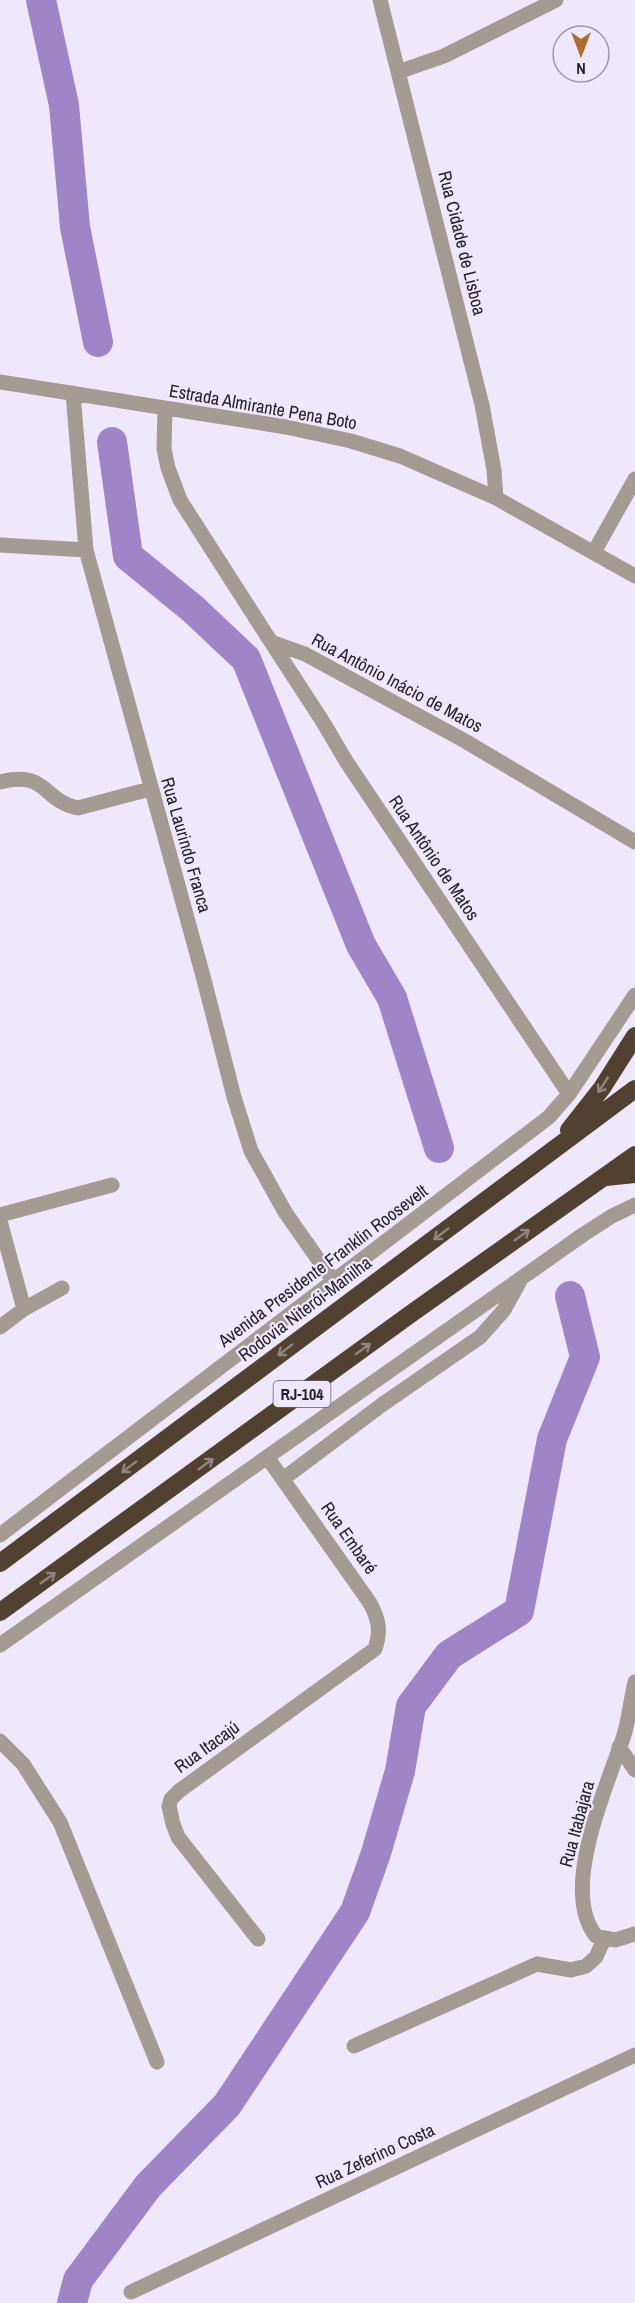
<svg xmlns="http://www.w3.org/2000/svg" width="635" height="2303" font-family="'Archivo Narrow',sans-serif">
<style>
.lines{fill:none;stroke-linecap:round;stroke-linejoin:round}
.river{stroke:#a084c8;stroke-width:30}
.minor{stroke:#a39a92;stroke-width:15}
.highway{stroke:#524130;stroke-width:18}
.oneway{stroke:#918482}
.labels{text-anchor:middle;stroke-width:4.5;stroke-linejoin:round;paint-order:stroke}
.shield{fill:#efe8fc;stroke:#615d69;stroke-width:1.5}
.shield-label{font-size:16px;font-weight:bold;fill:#24212a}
.street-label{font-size:18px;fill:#24212a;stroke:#efe8fc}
</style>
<rect width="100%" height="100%" fill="#efe8fc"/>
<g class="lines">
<path class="river" d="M41,0L64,105L75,227L98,342
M112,442L128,556L193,609L246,659L361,945L392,998L439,1148
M72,2303L78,2280L148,2186L227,2105L355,1912L376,1853L400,1771L411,1706L449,1655L519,1611L552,1439L585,1357L570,1296"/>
<path class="minor" d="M380,0L482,405L494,470L496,498
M398,72L444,56L556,0
M0,382L286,427L351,441L400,456L496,498L635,576
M73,393L86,550L203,976L234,1097L251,1151L285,1212L334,1282
M165,409L164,449L168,468L180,500L271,642L305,654L465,741L635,842
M0,545L86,550
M594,552L635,479
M271,642L323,722L346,761L569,1094
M0,782C48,770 42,801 78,808L150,789
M0,1215L112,1185
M0,1221L24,1309
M0,1327L24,1309L62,1288
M283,1479L383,1404L480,1337L504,1310L520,1281
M0,1535L549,1117L569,1094L635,995
M0,1645L584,1234L612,1216L635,1205
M635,1682C631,1699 629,1718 624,1735C607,1787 559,1890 596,1936L615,1940L635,1934
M0,1741L23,1764L60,1822L157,2062
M619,1747L635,1770
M258,1939L178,1837L173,1824L169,1806L171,1799L179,1791L375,1649C381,1631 379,1620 370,1603L267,1457
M354,2046L537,1964L571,1970L586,1966L596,1957L604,1939
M131,2292L635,2055"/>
<path class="highway" d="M569,1130L602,1088L635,1036
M606,1177L635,1174
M0,1563L635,1089
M0,1612L412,1313L635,1155"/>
</g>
<defs><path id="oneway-shaft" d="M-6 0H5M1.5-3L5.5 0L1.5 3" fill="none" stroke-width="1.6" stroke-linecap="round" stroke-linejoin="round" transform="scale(1.5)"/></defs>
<g class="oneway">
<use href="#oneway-shaft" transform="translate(603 1085) rotate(123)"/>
<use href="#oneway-shaft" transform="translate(441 1234) rotate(143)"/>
<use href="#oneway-shaft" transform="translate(522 1235) rotate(-35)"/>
<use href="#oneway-shaft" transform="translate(363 1349) rotate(-36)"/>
<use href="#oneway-shaft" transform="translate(285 1350) rotate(143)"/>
<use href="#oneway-shaft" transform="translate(206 1464) rotate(-36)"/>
<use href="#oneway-shaft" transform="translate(129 1467) rotate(143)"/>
<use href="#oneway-shaft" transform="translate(48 1578) rotate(-36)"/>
</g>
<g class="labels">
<rect class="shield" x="273.5" y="1381" width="57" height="26" rx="4.5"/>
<g class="shield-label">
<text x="302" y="1400">RJ-104</text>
</g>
<g class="street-label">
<text transform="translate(462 243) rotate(76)" y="6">Rua Cidade de Lisboa</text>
<text transform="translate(263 407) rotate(10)" y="6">Estrada Almirante Pena Boto</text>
<text transform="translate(397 683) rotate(28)" y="6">Rua Antônio Inácio de Matos</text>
<text transform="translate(186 845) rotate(74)" y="6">Rua Laurindo Franca</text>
<text transform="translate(434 858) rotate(56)" y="6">Rua Antônio de Matos</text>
<text transform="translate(323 1266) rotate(-37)" y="6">Avenida Presidente Franklin Roosevelt</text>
<text transform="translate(305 1309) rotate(-37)" y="6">Rodovia Niterói-Manilha</text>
<text transform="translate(349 1538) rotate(55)" y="6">Rua Embaré</text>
<text transform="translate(207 1747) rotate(-36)" y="6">Rua Itacajú</text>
<text transform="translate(577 1824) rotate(-75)" y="6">Rua Itabajara</text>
<text transform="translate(375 2156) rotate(-25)" y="6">Rua Zeferino Costa</text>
</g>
</g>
<g transform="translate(581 54) rotate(180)"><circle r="28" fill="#efe8fc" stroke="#9e98a8" stroke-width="1.5"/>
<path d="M0-4.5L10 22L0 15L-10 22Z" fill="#a86f2e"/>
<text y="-9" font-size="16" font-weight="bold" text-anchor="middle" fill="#24212a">N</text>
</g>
</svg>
